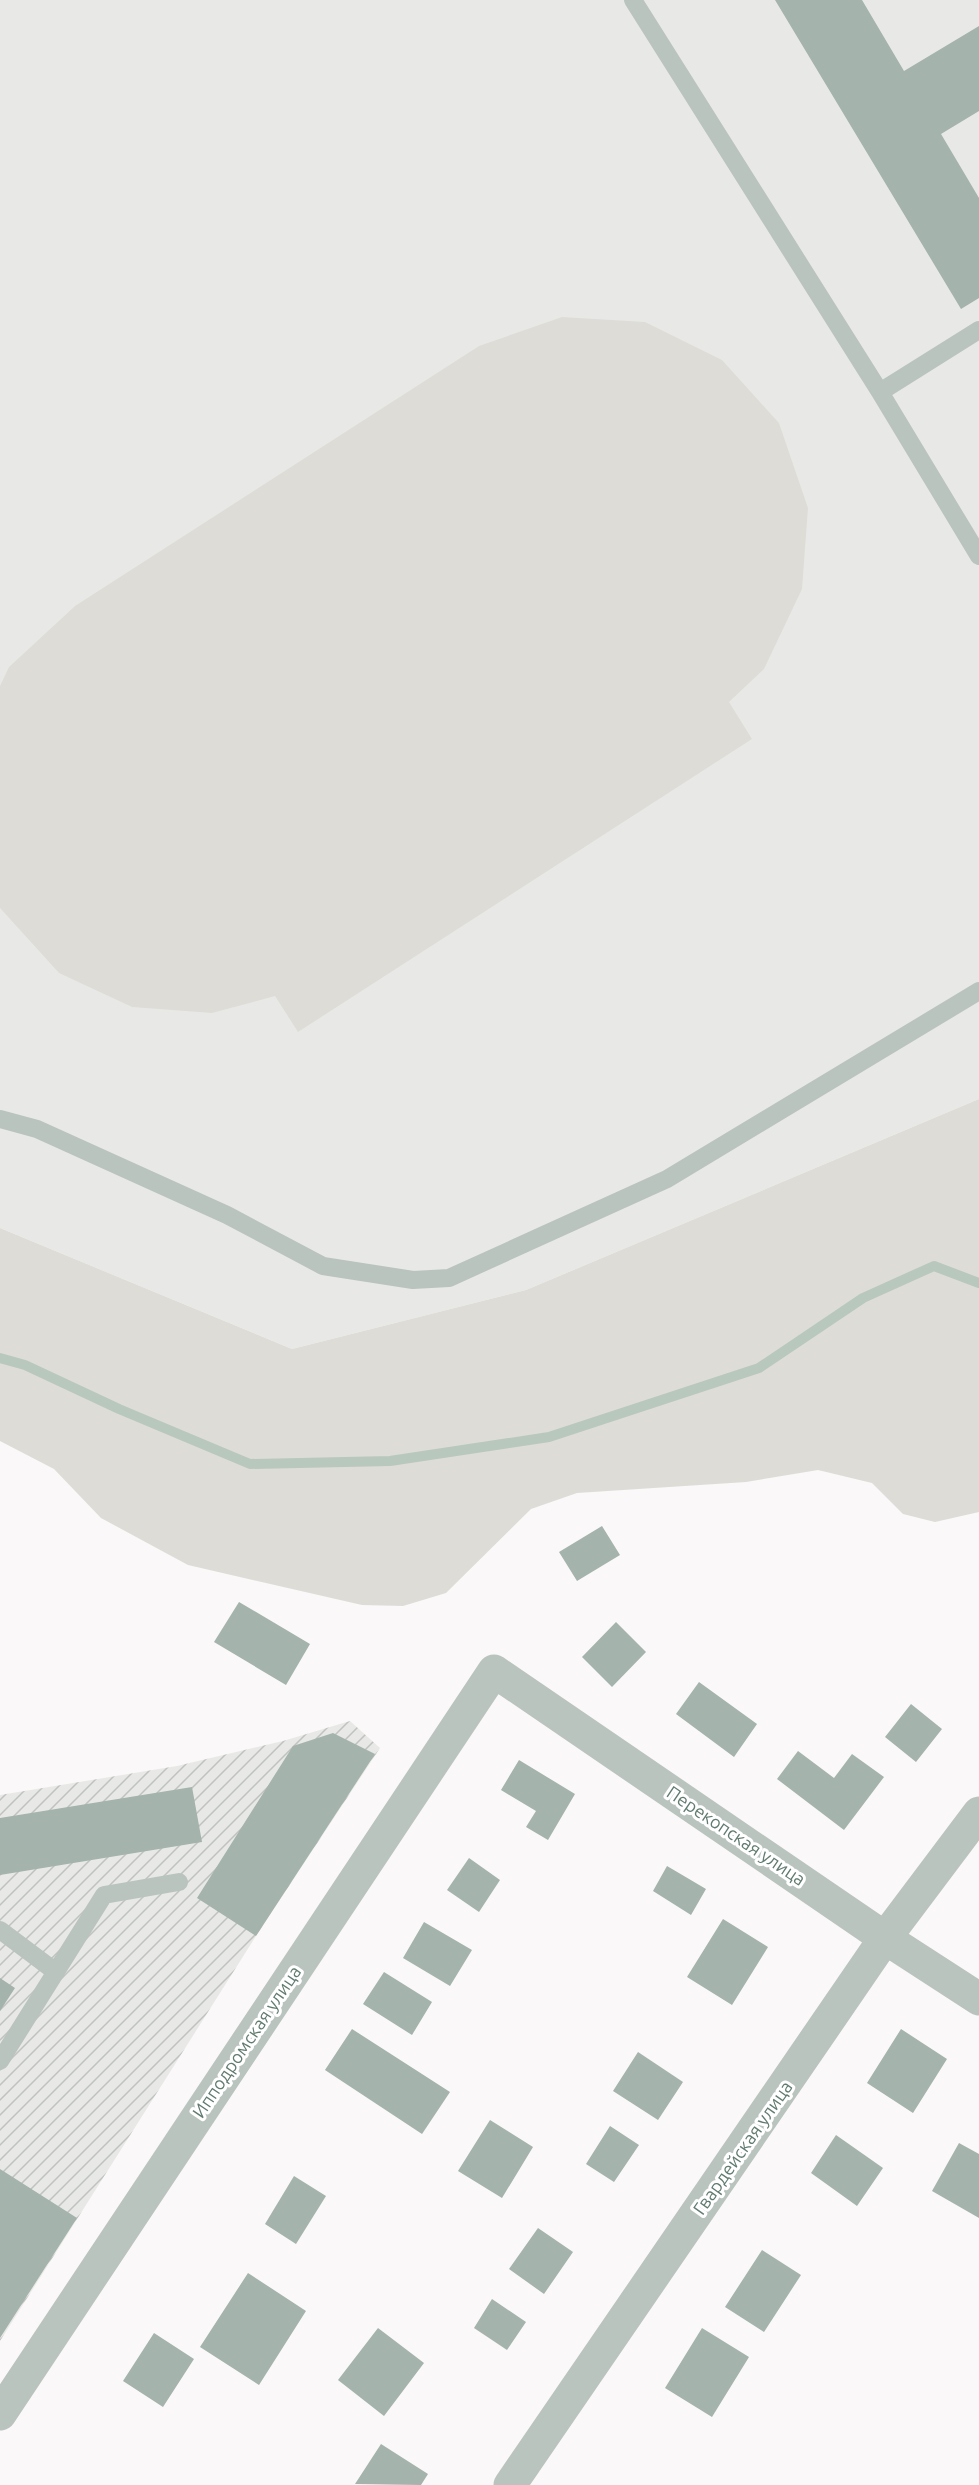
<svg xmlns="http://www.w3.org/2000/svg" width="979" height="2485" font-family="Ubuntu,sans-serif">
<style>
.built{fill:#e8e9e7}
.industrial{fill:url(#industrial-furrows)}
.grass{fill:#dedcd7}
.lines{fill:none;stroke-linecap:round;stroke-linejoin:round}
.stream{stroke:#b8c8bd;stroke-width:10}
.building{fill:#a4b3ab}
.service{stroke:#bac4bf;stroke-width:18}
.minor{stroke:#bac4bf;stroke-width:33}
.labels{text-anchor:middle;stroke-width:6;stroke-linejoin:round;paint-order:stroke}
.street-label{font-size:18px;fill:#617b6f;stroke:#fff}
</style>
<defs>
<pattern id="industrial-furrows" width="10" height="10" patternUnits="userSpaceOnUse" patternTransform="scale(1.5)"><rect width="10" height="10" fill="#e8e9e7"/><path d="M-1 1l2-2M0 10L10 0M9 11l2-2" fill="none" stroke="#bfc2bf"/></pattern>
</defs>
<rect width="100%" height="100%" fill="#faf8f8"/>
<path class="built" d="M0,0H979V1099L526,1290L292,1349L0,1228Z"/>
<path class="industrial" d="M350,1721L380,1748L256,1936L0,2341V1795L177,1766L283,1741Z"/>
<path class="grass" d="M562,317L645,322L722,360L779,423L808,508L802,589L764,669L729,702L752,739L298,1032L275,996L212,1013L132,1007L59,973L0,908V686L9,667L75,606L479,346Z
M979,1099V1512L935,1522L903,1514L872,1483L818,1470L746,1482L577,1493L531,1509L446,1593L403,1606L362,1605L188,1565L101,1518L54,1469L0,1441V1228L292,1349L526,1290Z"/>
<g class="lines">
<path class="stream" d="M0,1358L25,1365L119,1409L250,1464L390,1461L549,1437L759,1368L863,1298L934,1266L979,1283"/>
</g>
<path class="building" d="M775,0H862L904,71L979,26V111L941,134L979,198V298L961,309Z
M602,1526L620,1555L577,1581L559,1552Z
M239,1602L310,1644L286,1685L214,1642Z
M616,1622L646,1652L612,1687L582,1657Z
M699,1682L757,1724L734,1757L676,1714Z
M911,1704L942,1729L916,1762L885,1737Z
M333,1733L375,1754L256,1936L197,1898L293,1746Z
M798,1751L834,1778L852,1754L884,1777L844,1830L777,1779Z
M519,1760L575,1794L548,1840L526,1827L536,1811L501,1790Z
M192,1787L202,1842L0,1875V1818Z
M469,1858L500,1880L479,1912L447,1890Z
M667,1866L706,1889L691,1915L653,1891Z
M723,1919L768,1947L732,2005L687,1977Z
M424,1922L472,1950L450,1986L403,1958Z
M384,1972L432,2002L412,2035L363,2004Z
M0,1978L15,1988L0,2011Z
M352,2029L450,2092L422,2134L325,2070Z
M901,2029L947,2059L913,2113L867,2083Z
M638,2052L683,2082L658,2120L613,2091Z
M490,2120L533,2147L502,2198L458,2171Z
M610,2126L639,2145L614,2182L586,2164Z
M836,2135L883,2168L857,2206L811,2173Z
M959,2143L979,2154V2218L932,2191Z
M0,2169L77,2218L0,2338Z
M294,2176L326,2196L296,2244L265,2224Z
M538,2228L573,2252L544,2294L509,2269Z
M762,2250L801,2275L764,2332L725,2307Z
M248,2273L306,2311L259,2385L200,2347Z
M492,2299L526,2322L507,2350L474,2328Z
M378,2328L424,2363L384,2416L338,2380Z
M702,2328L749,2357L712,2417L665,2388Z
M154,2333L194,2359L163,2407L123,2381Z
M381,2444L428,2474L421,2485L355,2484Z"/>
<g class="lines">
<path class="service" d="M633,0L880,392L979,556
M880,392L979,330
M0,1119L37,1129L227,1215L323,1266L413,1280L449,1278L667,1179L979,991
M0,1930L56,1972
M0,2061L104,1895L179,1882"/>
<path class="minor" d="M0,2414L494,1671L885,1938L979,1999
M510,2485L885,1938L979,1813"/>
</g>
<g class="labels">
<g class="street-label">
<text transform="translate(736 1836) rotate(34)" y="6">Перекопская улица</text>
<text transform="translate(247 2042) rotate(-56)" y="6">Ипподромская улица</text>
<text transform="translate(743 2148) rotate(-55)" y="6">Гвардейская улица</text>
</g>
</g>
</svg>
